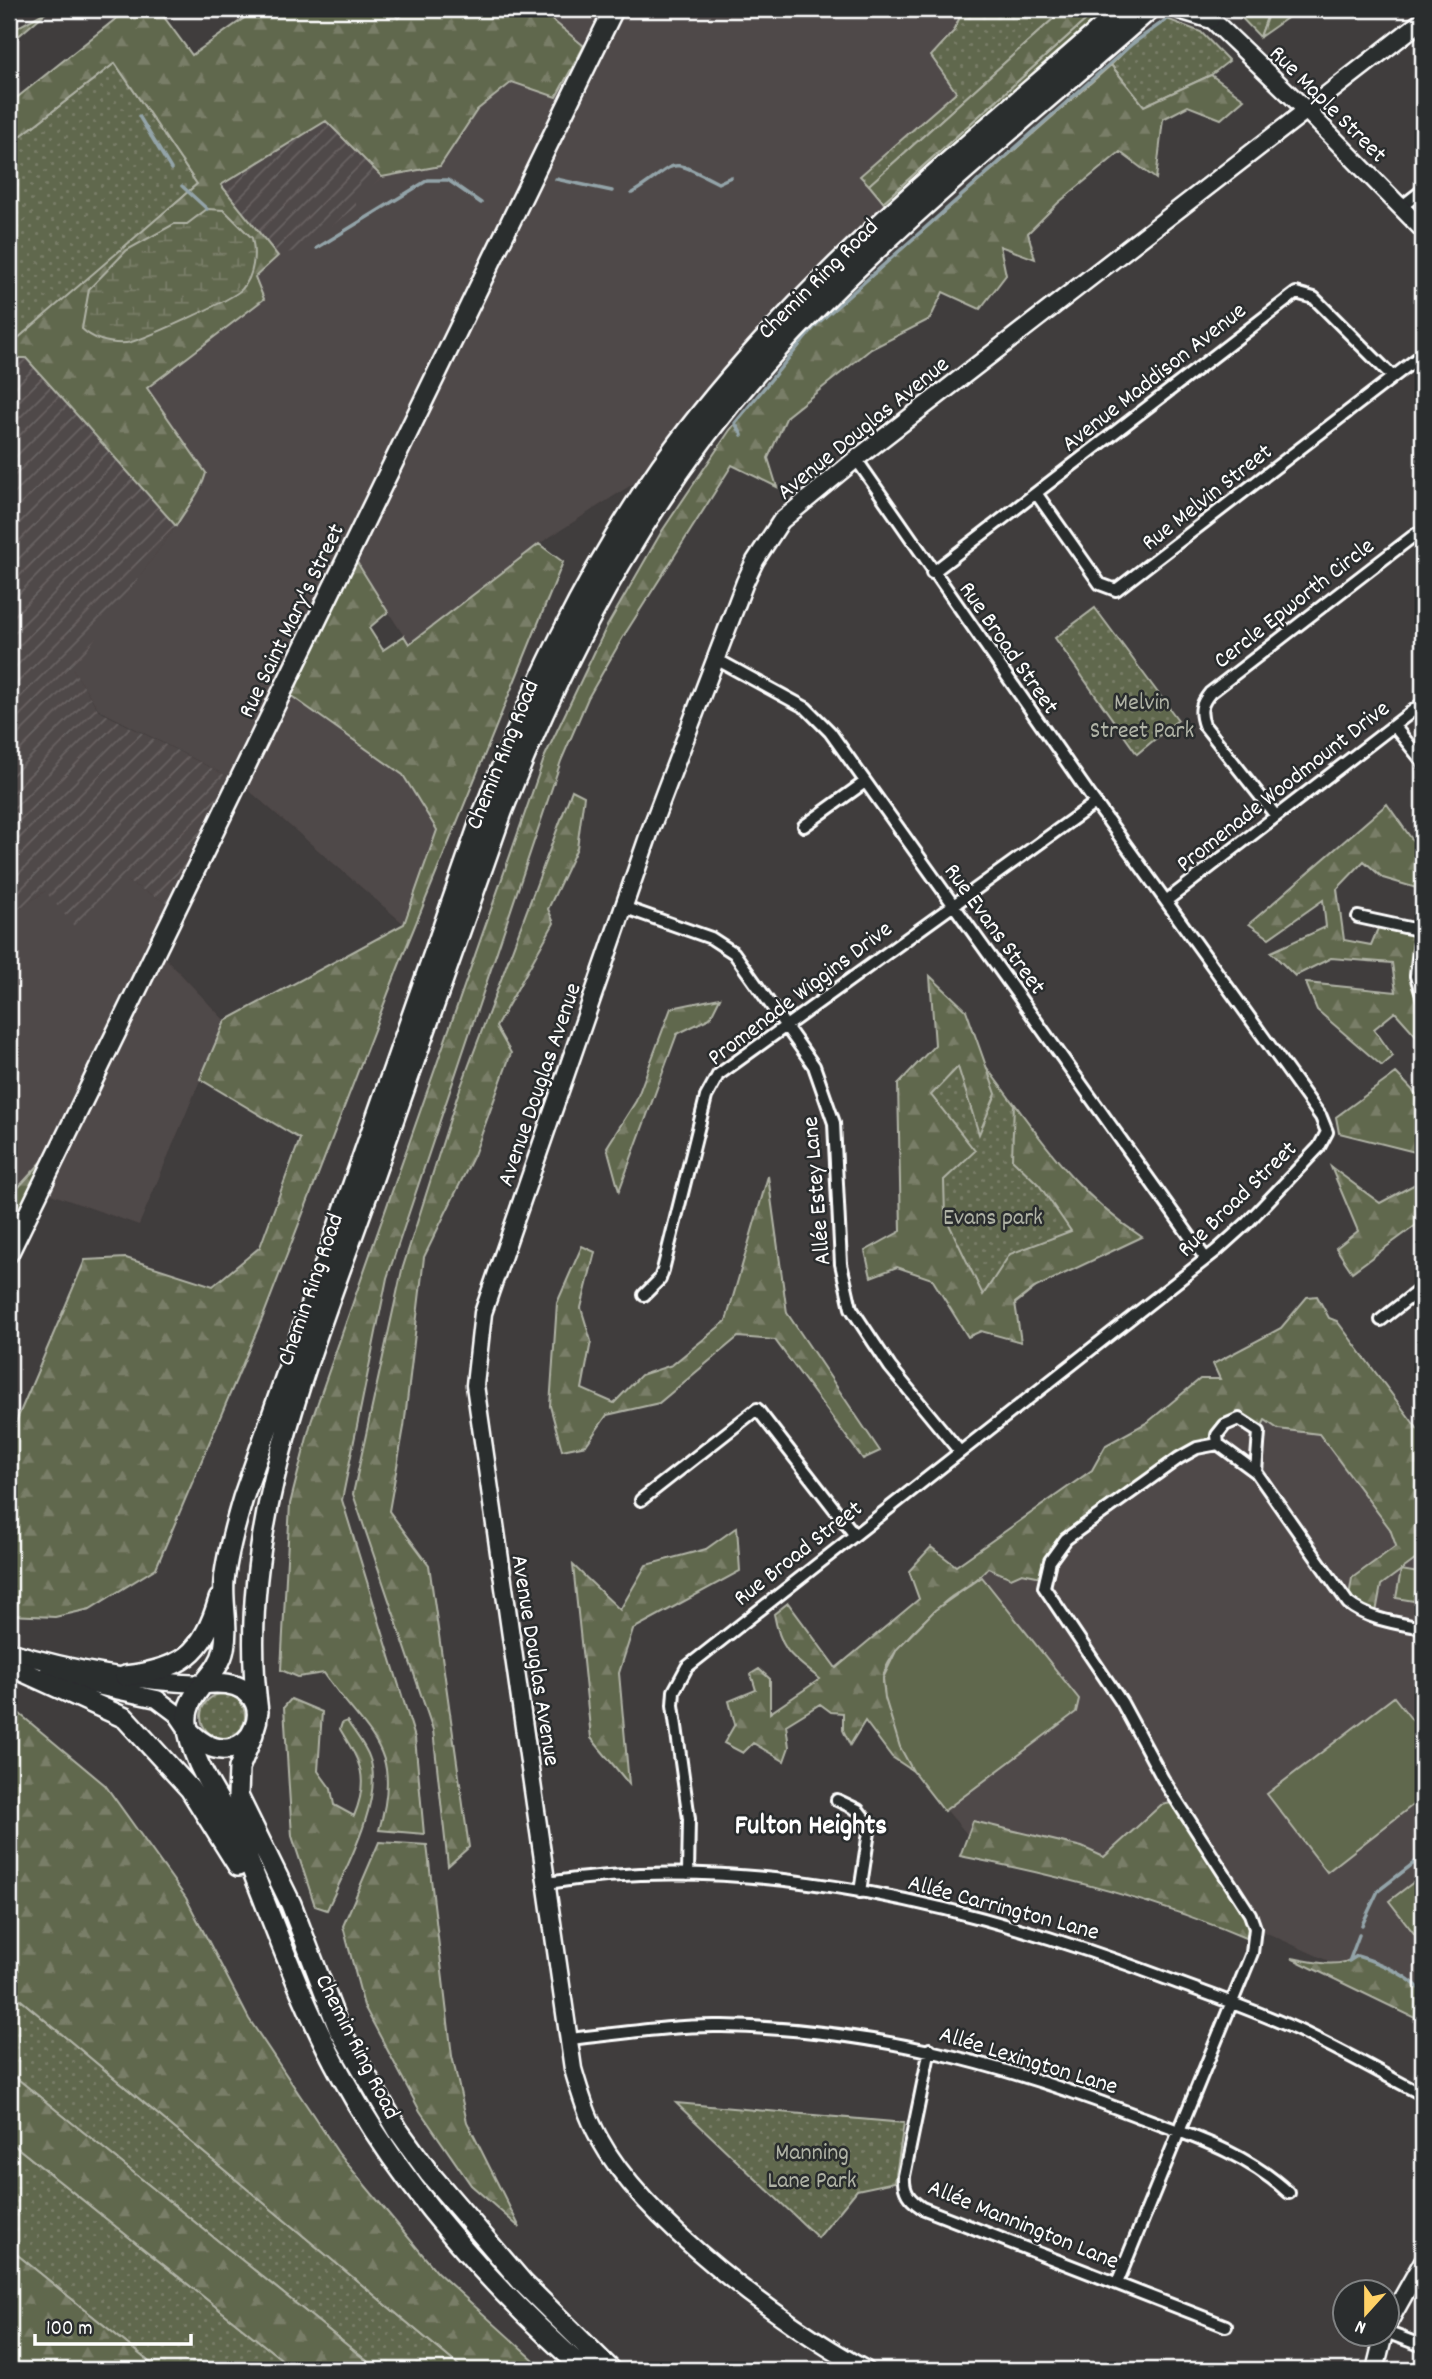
<svg xmlns="http://www.w3.org/2000/svg" width="1432" height="2379" font-family="Dekko,sans-serif">
<style>
.built{fill:#4f4848}
.industrial{fill:url(#industrial-furrows)}
.green{fill:url(#green-dots);stroke:#b0b3a6;stroke-width:2}
.forest{fill:url(#forest-firs);stroke:#b0b3a6;stroke-width:2}
.wetland{fill:url(#wetland-marsh);stroke:#b0b3a6;stroke-width:2}
.pitch{fill:#61674d;stroke:#b0b3a6;stroke-width:2}
.lines{fill:none;stroke-linecap:round;stroke-linejoin:round}
.stream{stroke:#93a4a9;stroke-width:3.5}
.street-casing{stroke:#fff;stroke-width:16}
.secondary-casing{stroke:#fff;stroke-width:21}
.primary-casing{stroke:#fff;stroke-width:23}
.highway-casing{stroke:#fff;stroke-width:24}
.street{stroke:#2a2d2e;stroke-width:10}
.secondary{stroke:#2a2d2e;stroke-width:16}
.primary{stroke:#2a2d2e;stroke-width:18}
.highway{stroke:#2a2d2e;stroke-width:19}
.labels{text-anchor:middle;stroke-width:5;stroke-linejoin:round;paint-order:stroke}
.street-label{font-size:24px;fill:#fff;stroke:#2a2d2e}
.park-label{font-size:24px;fill:#b0b3a6;stroke:#2a2d2e}
.quarter-label{font-size:28px;font-weight:bold;fill:#fff;stroke:#2a2d2e}
</style>
<defs>
<pattern id="industrial-furrows" width="10" height="10" patternUnits="userSpaceOnUse" patternTransform="scale(1.75)"><rect width="10" height="10" fill="#4f4848"/><path d="M-1 1l2-2M0 10L10 0M9 11l2-2" fill="none" stroke="#696363"/></pattern>
<pattern id="green-dots" width="8" height="8" patternUnits="userSpaceOnUse" patternTransform="scale(1.75)"><rect width="8" height="8" fill="#61674d"/><path d="M2 2h.1M6 6h.1" fill="none" stroke="#797e68" stroke-width="1.8" stroke-linecap="round"/></pattern>
<pattern id="forest-firs" width="22" height="20" patternUnits="userSpaceOnUse" patternTransform="scale(1.75)"><rect width="22" height="20" fill="#61674d"/><path d="M5 1l3.5 6h-7zM16 11l3.5 6h-7z" fill="#797e68"/></pattern>
<pattern id="wetland-marsh" width="20" height="14" patternUnits="userSpaceOnUse" patternTransform="scale(1.75)"><rect width="20" height="14" fill="#61674d"/><path d="M1 5h8M5 5V1M11 12h8M15 12V8" fill="none" stroke="#797e68"/></pattern>
</defs>
<rect width="100%" height="100%" fill="#403d3d"/>
<filter id="ink" filterUnits="userSpaceOnUse"><feTurbulence type="fractalNoise" baseFrequency=".0143" numOctaves="2"/><feDisplacementMap in="SourceGraphic" scale="14" xChannelSelector="R" yChannelSelector="G"/><feConvolveMatrix kernelMatrix="1 2 1 2 8 2 1 2 1" color-interpolation-filters="sRGB"/></filter>
<g filter="url(#ink)">
<path class="built" d="M539,9H1123L661,466L539,544L409,644L350,552L283,690L403,775L437,830L404,924L239,782L99,710L72,668L176,526L190,500L202,489L205,473L147,388L264,299L255,277L326,121L382,177L440,166L477,110L512,81L556,97L584,46Z
M126,881L175,907L156,948L225,1021L139,1225L39,1190L19,1182L9,1174V916L45,891Z
M1210,1387L1313,1413L1423,1521V2004L1177,1892L966,1833L913,1771L865,1644Z"/>
<path class="industrial" d="M326,121L382,177L356,200V206L307,247L278,256L221,185Z
M9,358H26L176,526L73,669L99,711L239,782L175,907L126,881L74,926L45,891L9,916Z"/>
<path class="green" d="M963,9H1064L869,185L860,176L956,92L931,56L954,31Z
M1098,9H1114L886,206L883,202Z
M1233,9H1270L1260,37Z
M1167,19L1201,32L1229,61L1211,75L1144,106L1111,65L1132,44Z
M115,63L197,184L10,347L9,145Z
M1095,608L1178,720L1137,754L1055,638Z
M970,1045L1107,1230L981,1331L906,1218L918,1092Z
M201 1716a22 22 0 1 1 44 0a22 22 0 1 1-44 0Z
M9,1990L464,2370H378L9,2072Z
M676,2103L904,2123L895,2182L857,2190L818,2238Z
M9,2141L295,2370H159L9,2248Z"/>
<path class="forest" d="M128,9H158L192,55L257,9H391L398,18L409,9H539L584,46L556,97L512,82L477,110L440,166L382,177L326,121L221,185L278,256L255,277L264,299L147,388L206,473C201,493 186,508 176,526L26,358H9V346L197,184L115,63L9,145V104Z
M1064,9H1098L883,202L869,185Z
M1270,9H1300L1260,37Z
M49,10L9,44V32Z
M1111,65L1144,106L1211,75L1244,99L1221,119L1188,106L1163,119L1156,179L1120,152L1058,203L1028,233L1035,259L1000,246L1006,275L980,309L943,292L930,319L871,349L787,416L768,458L777,487L732,465L623,637L588,698L561,761L387,1278L342,1500L415,1738L424,1834L379,1830C404,1745 367,1736 324,1673L298,1677L281,1670L290,1504L311,1422L545,756L606,628L662,531L730,430L816,325Z
M539,544L563,562L403,955L264,1314L156,1568L90,1609L55,1617L9,1615V1438L85,1260L126,1258L213,1286L260,1247L300,1139L200,1079L225,1021L404,924L437,830L403,775L283,690L350,551L388,612L369,628L383,650L404,636L409,644Z
M572,790L584,796L577,848L548,909L554,923L496,1027L511,1053L474,1155L424,1257L404,1427L389,1511L429,1565L469,1847L448,1866L433,1730L353,1494L402,1270L457,1097Z
M1387,804L1423,855V890L1383,878L1364,861L1337,889L1344,940L1371,945L1381,921L1423,931V1038L1419,1039L1395,1012L1374,1029L1393,1056L1382,1066L1317,1010L1306,983L1396,992L1392,963L1331,958L1295,976L1271,952L1326,927L1323,900L1269,938L1249,924Z
M930,976L966,1010L996,1094L979,1134L958,1067L931,1095L975,1151L944,1180L945,1216L983,1295L1010,1254L1071,1231L1039,1185L1012,1159L1014,1103C1051,1154 1087,1202 1142,1237L1034,1288L1015,1303L1021,1342L981,1331L968,1337L932,1279L897,1267L871,1277L865,1251L901,1231L898,1084L935,1045Z
M720,998L710,1018L677,1034L619,1191L607,1147L636,1101L671,1008Z
M1396,1073L1423,1101V1154L1339,1133L1336,1117Z
M47,1156L9,1237V1179L16,1190Z
M1331,1167L1380,1203L1423,1180V1220L1352,1272L1336,1248L1358,1231Z
M768,1176L787,1313L880,1451L863,1459L775,1340L738,1337L659,1403L607,1415L586,1445L562,1450L550,1406L557,1303L582,1246L595,1252L581,1308L591,1341L582,1389L614,1403L641,1375L672,1365L726,1321Z
M1317,1296L1329,1318L1337,1321L1423,1436V1554L1381,1585L1375,1618L1348,1603L1352,1578L1396,1546L1390,1529L1319,1434L1278,1429L1265,1420L1259,1432L1239,1419L1224,1425L1218,1444L1197,1448L1066,1539L1047,1578L1022,1573L1011,1578L988,1568C977,1582 960,1590 946,1601C929,1616 883,1656 883,1680C884,1704 902,1750 913,1771L892,1757L865,1721L850,1745L843,1730V1713L831,1712L820,1704L786,1725L789,1747L784,1761L753,1743L743,1753L724,1743L735,1724L729,1701L756,1690L751,1674L759,1669L770,1679V1713L820,1679C791,1656 781,1652 774,1614L788,1603L836,1668L919,1599L909,1571L931,1547L956,1566L1092,1470L1106,1445L1148,1422L1200,1379H1220L1213,1364L1281,1328L1307,1297Z
M737,1527L740,1571L633,1629L619,1673L629,1784L591,1738L573,1565L620,1610L646,1565L706,1549Z
M291,1699L322,1712L318,1771L331,1789L334,1805L354,1816C370,1777 360,1762 340,1729L342,1723L347,1721C354,1732 366,1746 370,1759C384,1800 344,1872 327,1910L315,1906L292,1836L284,1707Z
M9,1705L105,1785L186,1898L249,2019L339,2154L437,2272L545,2370H464L9,1990Z
M1177,1802L1250,1914L1255,1942C1160,1901 1061,1876 960,1856L973,1821L1082,1847L1104,1857L1161,1805Z
M379,1842L427,1845L452,2056L467,2122L520,2228L471,2185L420,2111L364,2006L343,1926Z
M1357,1956C1381,1963 1406,1974 1423,1992V2022L1291,1958C1312,1961 1338,1970 1357,1956Z
M9,2072L378,2370H295L9,2141Z
M9,2248L159,2370H9Z"/>
<path class="wetland" d="M207,209L224,210L252,238C256,254 254,276 242,289C234,299 139,342 126,343C108,344 94,340 82,329L89,289L127,250L174,224H187Z"/>
<path class="pitch" d="M1401,1570L1419,1573L1414,1601L1396,1598Z
M982,1577L1079,1699L1076,1712L944,1811L913,1771L900,1747L885,1698L883,1678L897,1649L935,1610Z
M1394,1697L1423,1734V1797L1327,1872L1267,1794Z
M1423,1875V1945L1389,1901Z"/>
<g class="lines">
<path class="stream" d="M139,116L171,169
M556,179L612,191
M182,186L207,209
M632,193C681,163 663,155 718,183L731,177
M317,248L428,180H448L481,203
M742,435L735,423L816,325L1132,44L1167,19
M1362,1925L1378,1891L1423,1856
M1350,1959L1359,1935
M1349,1961L1357,1956C1381,1963 1406,1974 1423,1992"/>
<defs>
<path id="street" d="M1401,207L1423,190
M1036,493L1100,584L1116,590L1423,354
M932,573L1296,293L1314,298L1393,377
M716,659L806,708L830,732L1206,1259
M1394,726L1423,762
M1276,816L1204,725C1199,711 1201,704 1210,693L1416,534L1423,532
M804,826L865,782
M1166,901L1423,703
M623,907L711,938L734,953L814,1066L834,1123L841,1264L851,1308L890,1367L960,1452
M1358,917L1423,931
M1421,931L1416,976L1423,999
M644,1295L660,1279L663,1270L706,1097L718,1075L1095,803
M1381,1320L1423,1287
M1218,1444L1217,1435L1225,1425L1239,1419L1259,1432L1256,1472
M641,1500L757,1409L854,1534
M837,1800L858,1810L870,1825L860,1892
M688,1874L689,1819L673,1705L674,1691L687,1667L1216,1251L1247,1223L1319,1147L1327,1132L1321,1117L1089,794L856,459
M547,1883C755,1850 978,1907 1173,1981C1214,1996 1256,2011 1296,2029C1339,2049 1381,2073 1423,2095
M569,2039C619,2034 672,2025 722,2026C871,2029 997,2062 1135,2115C1191,2136 1244,2151 1289,2193
M930,2049L904,2176C903,2192 909,2199 922,2208L1226,2326
M1117,2283L1252,1953L1255,1928L1250,1914L1163,1779L1122,1703L1044,1587L1050,1561L1066,1539L1179,1458L1197,1448L1218,1444L1256,1472L1348,1603C1369,1620 1397,1623 1423,1628
M1386,2332L1423,2346"/>
<path id="secondary" d="M1202,10L1305,109L1423,230
M9,1651C72,1670 137,1682 203,1684
M46,1675L157,1699L177,1714L188,1730
M1386,2327L1423,2261
M866,2370C782,2324 645,2223 599,2138C587,2116 580,2093 573,2069L475,1385L483,1313L650,831L745,582L755,561L781,521L856,459L1423,20
M1375,2370L1384,2334"/>
<path id="primary" d="M9,1253L614,9"/>
<path id="highway" d="M1181,9L1210,18L1209,9
M13,1667L125,1718L190,1789L238,1866
M125,1676C181,1669 203,1655 219,1599
M258,1712C234,1534 309,1359 367,1195C412,1067 457,939 502,812C569,640 657,479 783,343C896,222 1027,118 1150,9
M188,1730C249,1795 300,1672 203,1684
M253,1734L239,1768L238,1796L291,1904L339,2029L398,2130L429,2173L523,2283L611,2370
M585,2370C490,2286 402,2187 341,2075C300,2001 273,1920 241,1842C223,1801 192,1768 187,1723C184,1692 219,1677 224,1649C229,1627 222,1603 224,1581C227,1553 235,1525 243,1498L481,819C529,695 584,576 661,466C787,289 962,152 1123,9"/>
</defs>
<use href="#street" class="street-casing"/>
<use href="#secondary" class="secondary-casing"/>
<use href="#primary" class="primary-casing"/>
<use href="#highway" class="highway-casing"/>
<use href="#street" class="street"/>
<use href="#secondary" class="secondary"/>
<use href="#primary" class="primary"/>
<use href="#highway" class="highway"/>
</g>
</g>
<g class="labels">
<g class="street-label">
<text transform="translate(1329 103) rotate(45)" y="8">Rue Maple Street</text>
<text transform="translate(817 278) rotate(-45)" y="8">Chemin Ring Road</text>
<text transform="translate(1153 376) rotate(-38)" y="8">Avenue Maddison Avenue</text>
<text transform="translate(862 427) rotate(-39)" y="8">Avenue Douglas Avenue</text>
<text transform="translate(1206 496) rotate(-38)" y="8">Rue Melvin Street</text>
<text transform="translate(1293 602) rotate(-38)" y="8">Cercle Epworth Circle</text>
<text transform="translate(290 620) rotate(-64)" y="8">Rue Saint Mary's Street</text>
<text transform="translate(1010 647) rotate(55)" y="8">Rue Broad Street</text>
<text transform="translate(501 754) rotate(-68)" y="8">Chemin Ring Road</text>
<text transform="translate(1282 785) rotate(-38)" y="8">Promenade Woodmount Drive</text>
<text transform="translate(996 928) rotate(54)" y="8">Rue Evans Street</text>
<text transform="translate(799 992) rotate(-37)" y="8">Promenade Wiggins Drive</text>
<text transform="translate(538 1084) rotate(-71)" y="8">Avenue Douglas Avenue</text>
<text transform="translate(815 1191) rotate(-95)" y="8">Allée Estey Lane</text>
<text transform="translate(1236 1198) rotate(-44)" y="8">Rue Broad Street</text>
<text transform="translate(309 1289) rotate(-71)" y="8">Chemin Ring Road</text>
<text transform="translate(797 1552) rotate(-38)" y="8">Rue Broad Street</text>
<text transform="translate(537 1660) rotate(81)" y="8">Avenue Douglas Avenue</text>
<text transform="translate(1004 1906) rotate(15)" y="8">Allée Carrington Lane</text>
<text transform="translate(359 2046) rotate(63)" y="8">Chemin Ring Road</text>
<text transform="translate(1029 2059) rotate(17)" y="8">Allée Lexington Lane</text>
<text transform="translate(1024 2223) rotate(22)" y="8">Allée Mannington Lane</text>
</g>
<g class="park-label">
<text x="1142" y="709">Melvin<tspan x="1142" dy="28">Street Park</tspan></text>
<text x="993" y="1224">Evans park</text>
<text x="812" y="2159">Manning<tspan x="812" dy="28">Lane Park</tspan></text>
</g>
<g class="quarter-label">
<text x="811" y="1833">Fulton Heights</text>
</g>
</g>
<rect width="1432" height="2379" fill="none" stroke="#2a2d2e" stroke-width="35"/>
<rect x="18" y="18" width="1397" height="2344" fill="none" stroke="#fff" stroke-width="2.5" filter="url(#ink)"/>
<g transform="translate(1366 2313) rotate(201)"><circle r="33" fill="#2a2d2e" stroke="#7f8182" stroke-width="2"/>
<path d="M0-5L12 26L0 18L-12 26Z" fill="#ffd166"/>
<text y="-10" font-size="19" font-weight="bold" text-anchor="middle" fill="#ffffff">N</text>
</g>
<path d="M35 2334v10h156v-10" fill="none" stroke="#ffffff" stroke-width="3.5"/>
<text x="46" y="2334" font-size="21" fill="#ffffff" stroke="#2a2d2e" stroke-width="5" paint-order="stroke">100 m</text>
</svg>
